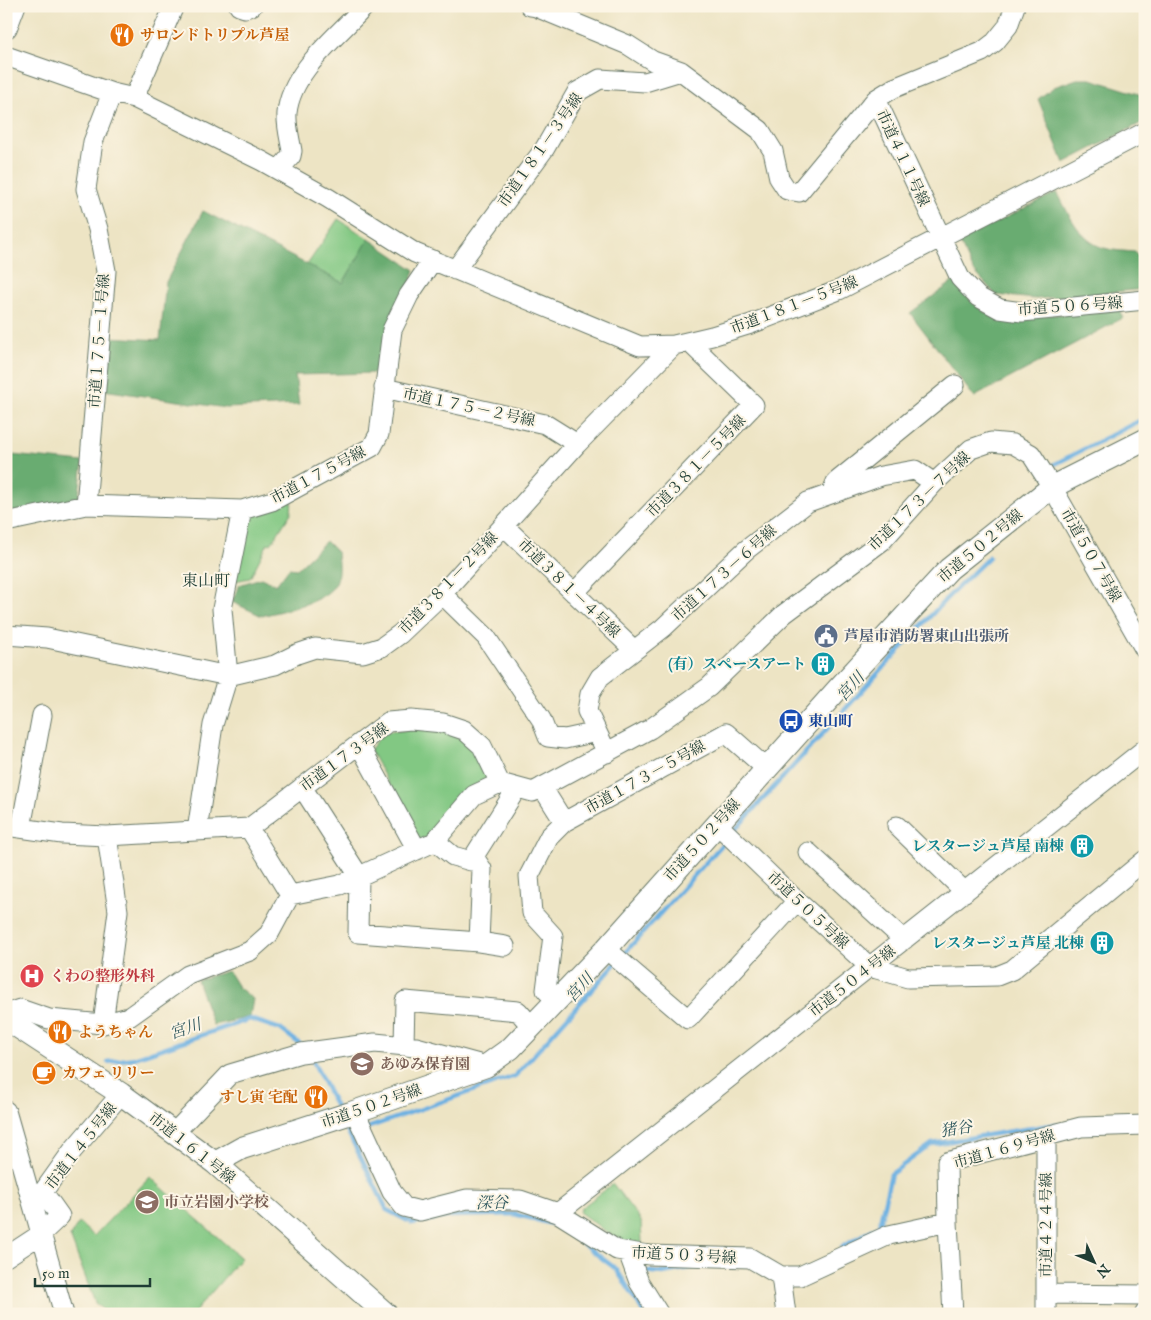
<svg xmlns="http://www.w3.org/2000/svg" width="1151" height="1320" font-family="'IM FELL English','Noto Serif JP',serif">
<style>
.green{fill:#82c883;stroke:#50825c}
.forest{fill:#69ac71;stroke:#447452}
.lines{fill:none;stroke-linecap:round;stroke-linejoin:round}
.stream{stroke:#6db1e2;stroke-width:4.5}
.minor-casing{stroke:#677766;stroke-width:21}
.tertiary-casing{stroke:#677766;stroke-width:24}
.minor{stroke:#fff;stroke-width:19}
.tertiary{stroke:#fff;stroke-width:22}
.labels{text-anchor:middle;stroke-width:4;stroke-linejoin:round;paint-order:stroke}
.food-label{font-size:15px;font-weight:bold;fill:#c56008;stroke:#fcf5e5;text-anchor:start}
.street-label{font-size:15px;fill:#1f3d34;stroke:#fcf5e5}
.service-label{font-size:15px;font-weight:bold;fill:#4e5e75;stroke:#fcf5e5;text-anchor:start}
.culture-label{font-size:15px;font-weight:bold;fill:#0d838f;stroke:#fcf5e5;text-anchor:end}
.transit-label{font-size:15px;font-weight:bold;fill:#164399;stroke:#fcf5e5;text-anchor:start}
.health-label{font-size:15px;font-weight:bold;fill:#be3a42;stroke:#fcf5e5;text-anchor:start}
.education-label{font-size:15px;font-weight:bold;fill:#785e54;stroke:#fcf5e5;text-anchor:start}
.neighbourhood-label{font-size:16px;fill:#1f3d34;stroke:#fcf5e5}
.water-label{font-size:16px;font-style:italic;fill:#325a60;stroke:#fcf5e5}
</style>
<rect width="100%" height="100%" fill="#fcf5e5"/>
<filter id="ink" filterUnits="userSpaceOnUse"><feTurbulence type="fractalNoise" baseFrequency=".02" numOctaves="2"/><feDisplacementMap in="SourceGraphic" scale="10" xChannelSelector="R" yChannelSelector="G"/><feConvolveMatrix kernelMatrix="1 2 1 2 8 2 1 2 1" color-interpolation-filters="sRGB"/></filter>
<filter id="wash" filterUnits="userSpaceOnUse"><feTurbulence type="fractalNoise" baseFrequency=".0096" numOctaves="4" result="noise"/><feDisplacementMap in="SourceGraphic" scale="20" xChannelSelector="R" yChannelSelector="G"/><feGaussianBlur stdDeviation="1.12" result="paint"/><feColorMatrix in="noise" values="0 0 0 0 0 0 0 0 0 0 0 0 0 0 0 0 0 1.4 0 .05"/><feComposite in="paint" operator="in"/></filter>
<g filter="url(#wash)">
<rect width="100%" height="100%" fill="#ede4c4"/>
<path class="green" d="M338,219L369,239L343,283L307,265Z
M292,499L291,513L271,544L268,543L250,578L235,581L248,517Z
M441,728L462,739L478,750L489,771L486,779L468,789L436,832L420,841L370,750L384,732L420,729Z
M150,1177L241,1258L193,1314H108L95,1303L70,1236L79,1223L94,1236Z
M613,1184L641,1221L642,1243L618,1240L579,1212L581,1208Z"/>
<path class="forest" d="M1077,79H1091L1145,96V121L1064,163L1038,99L1054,87Z
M1057,192C1068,212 1079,241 1104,248C1113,251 1125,251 1135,252L1143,263H1145V289L1036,299L996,295L973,270L959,241Z
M203,211L343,283L369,239L415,270L377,373L295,375L299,405L226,408L103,390L109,337L160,340L166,282Z
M954,281L974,304L987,313L1022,317L1119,310L1123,318L974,397L910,313Z
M12,455L83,462L78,501L6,518V504Z
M326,541L337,552C338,561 339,571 337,580C330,603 282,610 262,616L232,602L239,585L261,578L276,585L289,568L297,569Z
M228,971L238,987L253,999L250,1017L213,1025L197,980Z"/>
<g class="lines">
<path class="stream" d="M1053,465L1145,418
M732,833L946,599L989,557
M622,956L727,839
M311,1057L338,1111
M108,1062L134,1058L250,1019L280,1029L304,1047
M343,1122L387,1210L412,1223L452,1216L514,1214L560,1226L616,1269L645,1314
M367,1128L515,1076L615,964
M349,1134L360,1131
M842,1247L879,1226L891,1174L932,1144L1056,1124
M641,1271L663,1273L707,1265"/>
</g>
</g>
<g filter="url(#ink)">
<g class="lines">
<defs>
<path id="minor" d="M239,6L245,8L252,6
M530,6L536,7L628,45L653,61L681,71L760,130L773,151L779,178L787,190L799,192L876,99
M1015,6L1008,26L995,42L982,52L894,88L876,99L960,278L978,297L1000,309L1022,312L1145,300
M6,56L112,93L134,98L262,161L328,198L415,253L640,346L674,345L712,336L751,324L839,290L1145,132
M134,98L174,6
M279,170L291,156L292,151C290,139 286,125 287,113C291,71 338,36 365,6
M455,270L545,148L577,92L600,79L645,82L681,71
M384,388L545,424L577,444
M831,494L836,482L955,385
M86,505L106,271L98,229L86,189L93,142L112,93
M6,522L86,505L242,510L272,501L372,447L379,434L392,330L409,295L433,260
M504,526L634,650
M574,593L754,405L689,342
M442,594L486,637L541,719L548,737L565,739L597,732
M6,635L47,638L228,676L275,665L297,654L315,648L363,653L382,647L400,634L442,594L577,444L674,345
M359,744L417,850
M607,753L587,711L590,694L600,677L663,628L746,550L808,502L881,476L915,470L934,483
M302,787L359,876L358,933L479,942L505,946
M542,787L564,822
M717,824L797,901L870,967L908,978L997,976L1012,970L1145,860
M6,826L62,834L107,836L249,828L388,722L411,720L443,723L464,730L482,746L500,783L533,792L650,729L709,687L784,614L882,541L934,483L971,449L991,442L1013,444L1031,454L1052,487L1145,650
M897,826L965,892
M21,828L42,715
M249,828L290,895
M197,831L213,725L228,676L222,609L242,510
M435,841L453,856L471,861L517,788
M808,852L904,940
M474,857L482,869L479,942
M606,949L688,1019L797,901
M557,1001L546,990L553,936L532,913L529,876L549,837L564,822L726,733L767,769
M6,1016L8,1013L20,1009L49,1019L103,1024L129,1017L188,975L250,951L269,934L290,895L340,885L434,842L474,795L500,783
M103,1024L118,911L107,836
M404,1045L405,1001L518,1011L532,1027
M6,1111L64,1314
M355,1112L392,1192L404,1207L420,1211L467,1199L520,1200L558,1213L617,1250L649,1255L750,1258L781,1276
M174,1133L230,1074L301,1053L375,1043L416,1047L486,1066
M1046,1136V1314
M558,1213L1145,749
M948,1222L953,1314
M628,1252L639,1282L659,1314
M6,1257L41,1234L60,1216L43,1192L73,1150L121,1094
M781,1276H800L889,1235L948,1222L947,1162L1081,1127L1145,1125
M781,1276L786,1314
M1046,1294L1145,1295
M1145,1314V1312"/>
<path id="tertiary" d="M6,27L14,6
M6,1019L121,1094L215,1163L386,1314
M215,1163L242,1148L351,1113L486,1066L511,1048L606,949L837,690L949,569L1052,487L1145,440"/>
</defs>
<use href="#minor" class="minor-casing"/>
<use href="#tertiary" class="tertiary-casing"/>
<use href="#minor" class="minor"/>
<use href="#tertiary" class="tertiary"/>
</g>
</g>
<defs>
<symbol id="restaurant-disc" viewBox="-11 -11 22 22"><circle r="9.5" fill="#e8710a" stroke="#fcf5e5"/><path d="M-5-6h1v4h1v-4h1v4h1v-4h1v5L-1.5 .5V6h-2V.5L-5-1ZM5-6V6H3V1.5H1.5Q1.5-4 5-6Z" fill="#fff"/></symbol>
<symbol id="civic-disc" viewBox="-11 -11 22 22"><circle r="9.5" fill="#5c6f8a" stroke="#fcf5e5"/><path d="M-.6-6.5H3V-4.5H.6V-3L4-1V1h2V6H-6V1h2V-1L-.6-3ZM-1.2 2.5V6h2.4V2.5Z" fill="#fff"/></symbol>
<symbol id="building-disc" viewBox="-11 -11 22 22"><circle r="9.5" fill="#0f9aa8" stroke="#fcf5e5"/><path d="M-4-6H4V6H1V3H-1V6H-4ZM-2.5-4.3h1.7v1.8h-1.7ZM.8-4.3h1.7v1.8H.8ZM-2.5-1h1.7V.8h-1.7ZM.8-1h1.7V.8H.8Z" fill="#fff"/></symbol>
<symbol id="bus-disc" viewBox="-11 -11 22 22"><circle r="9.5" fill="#1a4fb4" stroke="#fcf5e5"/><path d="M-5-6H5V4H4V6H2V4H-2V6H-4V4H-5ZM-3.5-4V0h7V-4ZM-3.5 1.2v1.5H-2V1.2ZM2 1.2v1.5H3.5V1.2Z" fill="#fff"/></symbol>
<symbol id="hospital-disc" viewBox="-11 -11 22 22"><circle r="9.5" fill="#e0444e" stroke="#fcf5e5"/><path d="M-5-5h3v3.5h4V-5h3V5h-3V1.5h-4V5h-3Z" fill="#fff"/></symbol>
<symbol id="school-disc" viewBox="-11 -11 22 22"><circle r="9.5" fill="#8d6e63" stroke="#fcf5e5"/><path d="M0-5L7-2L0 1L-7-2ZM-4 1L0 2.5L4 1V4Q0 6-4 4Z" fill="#fff"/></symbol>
<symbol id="cafe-disc" viewBox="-11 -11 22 22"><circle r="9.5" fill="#e8710a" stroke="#fcf5e5"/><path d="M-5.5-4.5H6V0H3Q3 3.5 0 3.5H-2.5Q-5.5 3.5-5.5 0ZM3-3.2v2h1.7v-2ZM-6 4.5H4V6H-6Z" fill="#fff"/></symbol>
</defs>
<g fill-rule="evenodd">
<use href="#restaurant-disc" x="108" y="21" width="28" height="28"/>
<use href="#civic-disc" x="812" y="622" width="28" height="28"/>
<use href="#building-disc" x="809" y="650" width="28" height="28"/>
<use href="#bus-disc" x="777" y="707" width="28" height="28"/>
<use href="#building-disc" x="1068" y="832" width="28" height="28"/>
<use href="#building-disc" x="1088" y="929" width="28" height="28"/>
<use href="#hospital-disc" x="18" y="962" width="28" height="28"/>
<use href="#restaurant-disc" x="46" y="1018" width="28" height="28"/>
<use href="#school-disc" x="348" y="1050" width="28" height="28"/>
<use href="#cafe-disc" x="30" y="1059" width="28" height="28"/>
<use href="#restaurant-disc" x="302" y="1083" width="28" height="28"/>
<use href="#school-disc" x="133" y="1188" width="28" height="28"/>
</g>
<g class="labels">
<g class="food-label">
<text x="140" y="40">サロンドトリプル芦屋</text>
<text x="78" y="1037">ようちゃん</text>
<text x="62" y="1078">カフェ リリー</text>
<text x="298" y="1102" text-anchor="end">すし寅 宅配</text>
</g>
<g class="street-label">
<text transform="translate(540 150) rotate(-55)" y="5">市道１８１－３号線</text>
<text transform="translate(903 158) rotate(65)" y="5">市道４１１号線</text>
<text transform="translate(794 305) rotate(-21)" y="5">市道１８１－５号線</text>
<text transform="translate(1070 306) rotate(-4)" y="5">市道５０６号線</text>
<text transform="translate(99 341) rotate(-86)" y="5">市道１７５－１号線</text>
<text transform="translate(469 407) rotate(12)" y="5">市道１７５－２号線</text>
<text transform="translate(696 466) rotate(-46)" y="5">市道３８１－５号線</text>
<text transform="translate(318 475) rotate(-28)" y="5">市道１７５号線</text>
<text transform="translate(919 501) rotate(-44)" y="5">市道１７３－７号線</text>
<text transform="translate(980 546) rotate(-40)" y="5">市道５０２号線</text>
<text transform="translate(1091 555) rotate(60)" y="5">市道５０７号線</text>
<text transform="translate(724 573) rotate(-42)" y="5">市道１７３－６号線</text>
<text transform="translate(448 583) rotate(-46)" y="5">市道３８１－２号線</text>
<text transform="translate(569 588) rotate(44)" y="5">市道３８１－４号線</text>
<text transform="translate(344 757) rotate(-36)" y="5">市道１７３号線</text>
<text transform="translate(645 777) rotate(-29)" y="5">市道１７３－５号線</text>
<text transform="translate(702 840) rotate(-48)" y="5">市道５０２号線</text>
<text transform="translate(808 910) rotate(43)" y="5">市道５０５号線</text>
<text transform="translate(852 981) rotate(-38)" y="5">市道５０４号線</text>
<text transform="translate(371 1106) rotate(-19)" y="5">市道５０２号線</text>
<text transform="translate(81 1146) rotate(-52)" y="5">市道１４５号線</text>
<text transform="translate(192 1148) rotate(38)" y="5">市道１６１号線</text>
<text transform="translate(1004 1149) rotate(-16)" y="5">市道１６９号線</text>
<text transform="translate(1046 1225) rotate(-90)" y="5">市道４２４号線</text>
<text transform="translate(684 1255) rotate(3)" y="5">市道５０３号線</text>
</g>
<g class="service-label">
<text x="844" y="641">芦屋市消防署東山出張所</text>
</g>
<g class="culture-label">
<text x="806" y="669">(有）スペースアート</text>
<text x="1064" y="851">レスタージュ芦屋 南棟</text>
<text x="1084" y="948">レスタージュ芦屋 北棟</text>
</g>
<g class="transit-label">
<text x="808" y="726">東山町</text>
</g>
<g class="health-label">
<text x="50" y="981">くわの整形外科</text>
</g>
<g class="education-label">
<text x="380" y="1069">あゆみ保育園</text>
<text x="164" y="1207">市立岩園小学校</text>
</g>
<g class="neighbourhood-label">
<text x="206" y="586">東山町</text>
</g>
<g class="water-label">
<text transform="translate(850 686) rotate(-48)" y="6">宮川</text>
<text transform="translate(579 987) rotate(-48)" y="6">宮川</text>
<text transform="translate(185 1028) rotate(-19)" y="6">宮川</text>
<text transform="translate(956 1128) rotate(-9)" y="6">猪谷</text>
<text transform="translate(492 1202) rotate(-1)" y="6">深谷</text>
</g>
</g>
<rect width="1151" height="1320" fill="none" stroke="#fcf5e5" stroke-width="25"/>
<g transform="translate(1094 1262) rotate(134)" stroke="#fcf5e5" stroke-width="4" paint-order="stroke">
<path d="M0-4L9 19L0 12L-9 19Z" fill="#1f3d34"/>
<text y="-8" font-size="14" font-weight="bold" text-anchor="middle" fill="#1f3d34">N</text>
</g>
<path d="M35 1278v8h115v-8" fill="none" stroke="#1f3d34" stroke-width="2.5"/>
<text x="42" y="1278" font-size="15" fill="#1f3d34" stroke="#fcf5e5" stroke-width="4" paint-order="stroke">50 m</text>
</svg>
